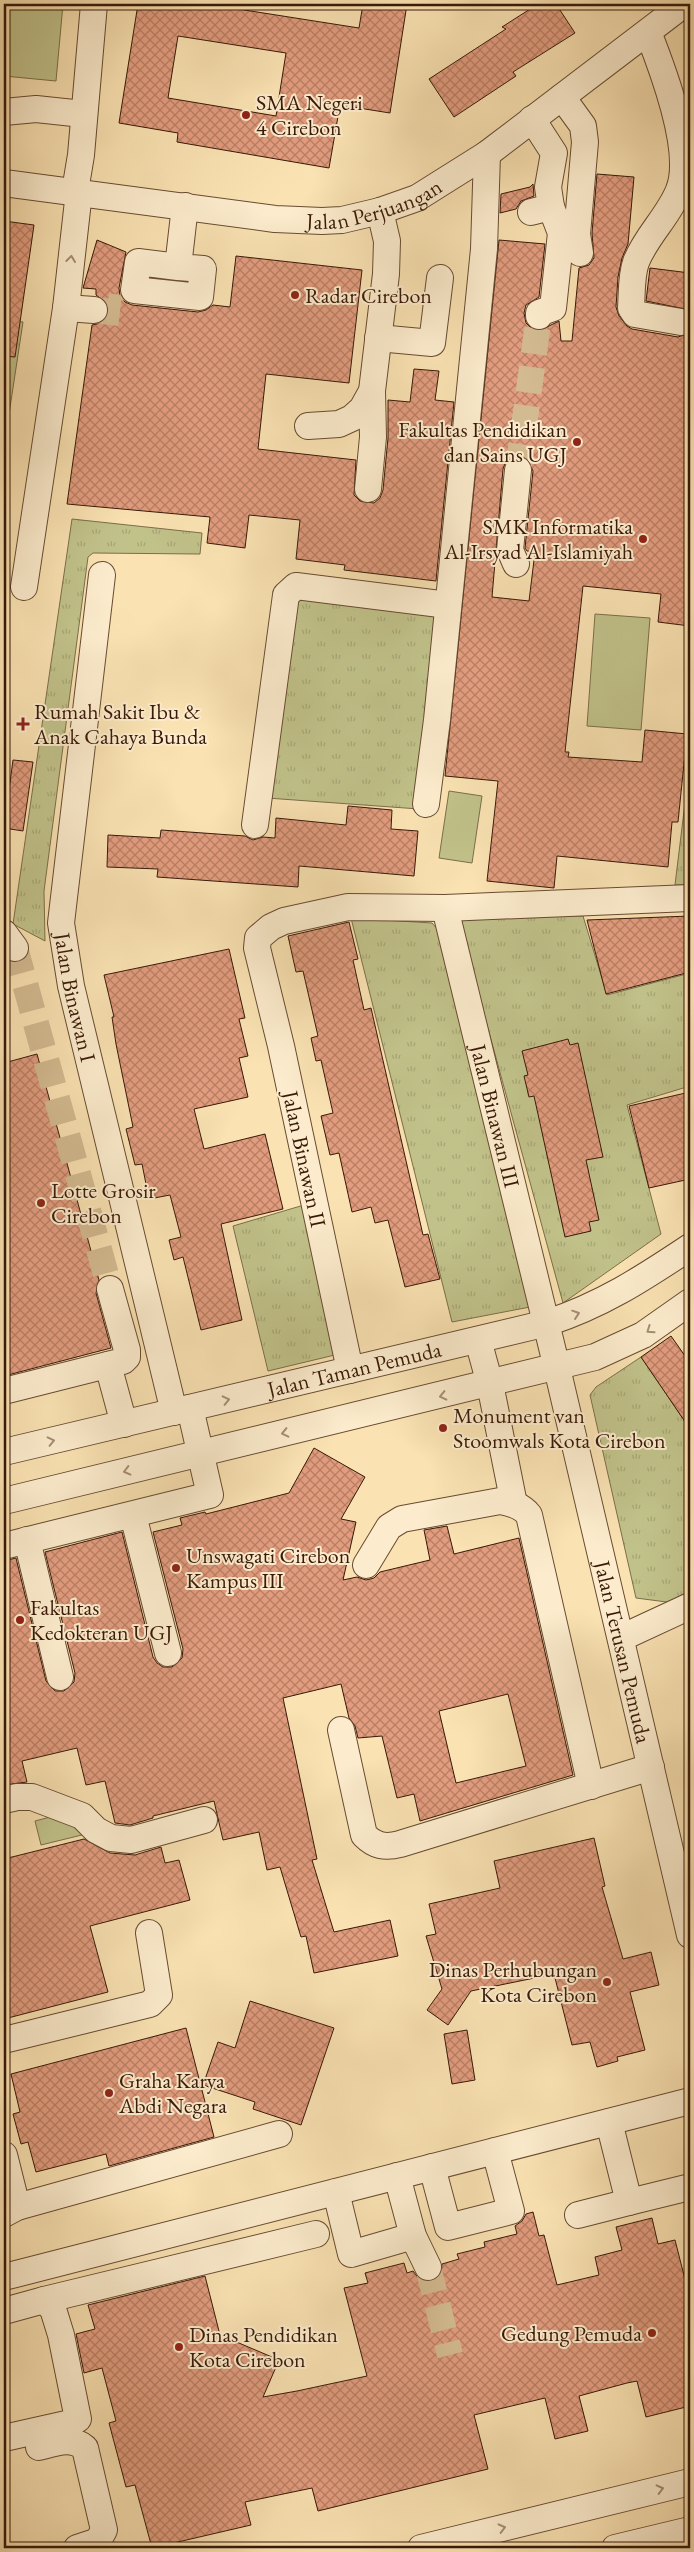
<svg xmlns="http://www.w3.org/2000/svg" width="694" height="2552" font-family="'EB Garamond',serif">
<style>
.grass{fill:url(#grass-tufts);stroke:#7c6e49}
.garden{fill:#c1c28a;stroke:#7c6e49}
.building{fill:url(#building-cross-hatch);stroke:#381908;fill-rule:evenodd}
.lines{fill:none;stroke-linecap:round;stroke-linejoin:round}
.minor-tunnel{stroke:#d3ba90;stroke-width:26;stroke-dasharray:26 13;stroke-linecap:butt}
.minor-casing{stroke:#684b32;stroke-width:28}
.minor{stroke:#fceccd;stroke-width:26}
.oneway{stroke:#a48d74}
.poi-dot{fill:#8f2418;stroke:#fceccd;stroke-width:2}
.labels{text-anchor:middle;stroke-width:4;stroke-linejoin:round;paint-order:stroke}
.poi-label{font-size:22px;fill:#381908;stroke:#fceccd;text-anchor:start}
.street-label{font-size:22px;fill:#381908;stroke:#fceccd}
</style>
<defs>
<pattern id="grass-tufts" width="24" height="20" patternUnits="userSpaceOnUse" patternTransform="scale(1.25)"><rect width="24" height="20" fill="#c1c28a"/><path d="M3 7l-1-3M5 7V3M7 7l1-3M15 17l-1-3M17 17v-4M19 17l1-3" fill="none" stroke="#a7a676"/></pattern>
<pattern id="building-cross-hatch" width="8" height="8" patternUnits="userSpaceOnUse" patternTransform="scale(1.25)"><rect width="8" height="8" fill="#e29c7e"/><path d="M0 0l8 8M0 8l8-8" fill="none" stroke="#b87e65"/></pattern>
</defs>
<rect width="100%" height="100%" fill="#fae2b2"/>
<filter id="stains"><feTurbulence type="fractalNoise" baseFrequency=".004" numOctaves="4"/><feColorMatrix values="0 0 0 0 .2 0 0 0 0 .09 0 0 0 0 .02 0 0 0 .5 -.17"/></filter>
<radialGradient id="worn" r=".72"><stop offset=".6" stop-color="#630" stop-opacity="0"/><stop offset="1" stop-color="#630" stop-opacity=".3"/></radialGradient>
<path class="grass" d="M4,320L23,322L4,447Z
M72,519L202,533L200,554L93,553L88,557L44,891L45,941L13,924Z
M295,599L444,609L419,809L267,798Z
M690,762V885H675Z
M466,914L583,916L607,995L690,973V1086L627,1105L661,1234L563,1303L466,948C463,936 457,923 466,914Z
M351,918L432,923L440,932L530,1307L452,1322Z
M304,1205L339,1354L268,1371L233,1226Z
M641,1357L690,1429V1597L682,1604L636,1598L590,1395L596,1387Z"/>
<path class="garden" d="M4,4H63L56,81L4,76Z
M595,614L650,618L641,730L587,726Z
M449,791L482,796L472,863L439,858Z
M84,1808L90,1833L41,1845L35,1821Z"/>
<path class="building" d="M138,4H206L359,28L363,4H407L390,113L340,105L329,168L177,142L178,133L119,123ZM178,36L286,53L276,116L168,98Z
M538,4H556L575,33L513,72L516,76L454,117L429,79L506,29L502,27Z
M597,174L634,177L628,244L622,258L618,277L616,307L619,316L627,326L632,329L678,337L690,333V626L658,622L661,594L583,586L565,752H569L568,757L642,762L645,730L687,734L678,822H672L668,867L557,856L554,888L487,881L498,781L445,776L499,240L545,244L539,297L526,305L524,313L526,323L532,329L539,331L559,321L561,341H572L579,268L589,265L594,258L592,233ZM519,455L527,458L533,471L525,548L527,551L535,552L529,601L492,597L503,469L506,461Z
M533,184L534,196L521,201L516,209L500,213L501,194L530,187Z
M4,221L34,225L15,357L4,356Z
M97,240L126,252L119,288L120,296L125,302L132,305L198,312L206,310L213,305L230,307L236,256L362,270L349,383L266,374L258,449L356,460L354,495L360,501L374,503L380,498L383,490L388,438V400L410,402L414,369L439,371L435,400L454,402L436,581L344,570L345,565L296,559L300,520L249,515L245,548L207,543L210,517L67,504L92,325L101,323L109,312L107,303L96,295V289L83,288Z
M650,268L690,273V310L646,301Z
M13,760L33,762L23,831L4,828Z
M348,806L392,810L391,829L418,831L414,876L299,866L298,887L157,877L158,869L107,867L108,835L160,838L161,830L245,836L253,840L263,837L275,838L276,818L346,825Z
M690,916V972L606,994L587,920Z
M349,922L358,959L353,960L364,1010L371,1008L423,1235L428,1234L440,1279L405,1287L388,1220L375,1223L371,1207L352,1212L339,1153L330,1155L321,1116L333,1113L321,1060L316,1061L311,1038L318,1036L303,971L296,972L288,936Z
M229,949L245,1018L239,1019L248,1056L239,1058L248,1097L194,1109L204,1149L265,1134L283,1209L221,1224L242,1320L201,1330L183,1257L174,1260L169,1240L181,1237L170,1195L149,1199L142,1164L135,1165L126,1129L133,1127L116,1044L112,1017H114L104,975Z
M568,1039L570,1045L578,1043L603,1157L586,1160L599,1220L589,1222L591,1231L565,1237L534,1096L529,1097L524,1076L528,1075L522,1051Z
M37,1054L99,1280L96,1293L111,1348L4,1376V1063Z
M690,1092V1179L649,1188L629,1106Z
M671,1336L690,1363V1429L641,1357Z
M314,1448L365,1477L341,1519L356,1522L343,1580L357,1577L366,1580L374,1578L380,1572L430,1560L424,1530L447,1526L454,1554L519,1538L573,1775L420,1821L414,1794L397,1798L382,1736L358,1738L355,1726L349,1718L341,1684L283,1698L317,1859L312,1860L334,1932L390,1920L398,1956L314,1973L306,1936L301,1937L280,1867L267,1870L259,1832L223,1840L214,1801L153,1816V1818L130,1825L115,1823L105,1781L86,1785L77,1748L22,1761L27,1782L4,1785V1561L16,1558L46,1681L55,1691H64L74,1682L75,1673L45,1552L122,1532L153,1657L157,1663L163,1667H172L182,1658L183,1649L153,1532L182,1525L180,1518L205,1512L206,1514L289,1493ZM508,1694L526,1766L456,1783L439,1711Z
M594,1838L605,1886L602,1887L623,1959L651,1952L659,1985L630,1992L645,2050L617,2057L618,2061L597,2067L590,2042L572,2045L554,1974L471,1991L448,2025L427,2010L442,1989L426,1936L436,1934L429,1904L500,1888L494,1861Z
M84,1839L110,1853L135,1855L161,1847L165,1863L179,1860L190,1900L90,1926L108,1992L4,2019V1859Z
M250,2001L334,2028L301,2125L253,2109L255,2102L203,2085L218,2042L235,2048Z
M186,2028L214,2137L109,2166L106,2154L36,2172L28,2142L21,2144L13,2114L20,2112L11,2074Z
M467,2030L475,2080L452,2084L444,2034Z
M533,2212L539,2236L544,2235L557,2285L599,2275L595,2257L622,2250L616,2227L652,2218L658,2244L675,2240L690,2299V2406L646,2417L637,2381L627,2383L579,2396L588,2431L555,2439L545,2398L474,2415L488,2469L318,2511L312,2488L245,2502L251,2525L152,2548L135,2485L126,2487L109,2423L116,2421L102,2368L84,2373L76,2334L95,2329L88,2305L205,2276L220,2335L279,2360L263,2397L297,2391L367,2376L344,2288L368,2283L365,2273L404,2263L407,2273L413,2271L420,2280L434,2281L441,2275L442,2264L459,2259L457,2254L485,2247L484,2242L517,2234L515,2226L522,2221L526,2214Z"/>
<g class="lines">
<path class="minor-tunnel" d="M94,310L120,313L122,295
M518,470L539,316
M15,948L110,1289
M428,2267L450,2355"/>
<defs>
<g id="minor">
<path d="M648,32C663,70 694,151 679,190C669,216 646,236 636,262C631,276 632,294 631,308L635,314L681,322"/>
<path d="M562,97L583,126L585,142L577,234L580,253"/>
<path d="M4,112L36,109L83,114"/>
<path id="s1" d="M4,183L275,219L322,221L342,220L380,211L417,198L487,154L684,4"/>
<path d="M75,191L81,155L94,4"/>
<path d="M531,212L551,207L548,187L554,153L532,119"/>
<path d="M178,267L138,262L134,290L200,297L203,269L178,267L185,206"/>
<path d="M66,308L94,310"/>
<path d="M539,316V313L553,308L561,233L551,207"/>
<path d="M378,338L432,343L440,278"/>
<path d="M308,426L339,424L352,418L362,409L372,391L386,274L387,241L380,211"/>
<path d="M368,489L373,437L372,391"/>
<path d="M516,564L510,550L518,470"/>
<path id="s2" d="M102,575L61,923L71,986L174,1412"/>
<path d="M24,587L66,308L79,192"/>
<path d="M426,804L437,720L484,249L487,154"/>
<path d="M255,825L286,595L296,586L448,605"/>
<path id="s3" d="M445,908L557,1368L690,1935"/>
<path d="M4,933L15,948"/>
<path d="M478,1340L490,1384L514,1504"/>
<path d="M108,1365L124,1424"/>
<path d="M350,1370L281,1046L257,948L258,938L271,927L284,921L348,907L445,908L690,898"/>
<path d="M4,1391L123,1361L127,1357V1350L110,1289"/>
<path id="s4" d="M4,1452L547,1323C602,1305 642,1279 690,1247"/>
<path d="M4,1501L595,1357L643,1335L690,1302"/>
<path d="M133,1515L168,1653"/>
<path d="M27,1540L60,1677"/>
<path d="M4,1546L210,1495L190,1408"/>
<path d="M366,1565L389,1527L402,1519L500,1501C512,1503 522,1506 529,1515L591,1786"/>
<path d="M621,1638L690,1606"/>
<path d="M341,1730L364,1835C375,1846 385,1848 400,1844L651,1767"/>
<path d="M4,1800L17,1797H32L82,1816L96,1830L111,1838L131,1840L204,1820"/>
<path d="M4,2040L150,2004L159,1995L149,1933"/>
<path d="M4,2155L17,2207"/>
<path d="M432,2167L448,2227L511,2211L495,2151"/>
<path d="M397,2176L413,2236L428,2267"/>
<path d="M336,2192L351,2254L413,2236"/>
<path d="M629,2202L690,2187"/>
<path d="M4,2214L17,2207L279,2134"/>
<path d="M578,2215L629,2202L609,2122"/>
<path d="M4,2277L690,2101"/>
<path d="M44,2300L316,2234"/>
<path d="M4,2311L44,2300L53,2309L61,2335L78,2419L71,2423L4,2438"/>
<path d="M39,2447C55,2443 71,2436 85,2448L104,2530L98,2541L77,2548"/>
<path d="M421,2548L690,2482"/>
<path d="M615,2548L690,2530"/>
</g>
</defs>
<use href="#minor" class="minor-casing"/>
<use href="#minor" class="minor"/>
</g>
<defs><path id="oneway-chevron" d="M-2-3.5L2.5 0L-2 3.5" fill="none" stroke-width="1.6" stroke-linecap="round" stroke-linejoin="round" transform="scale(1.25)"/></defs>
<g class="oneway">
<use href="#oneway-chevron" transform="translate(71 259) rotate(-83)"/>
<use href="#oneway-chevron" transform="translate(576 1314) rotate(-19)"/>
<use href="#oneway-chevron" transform="translate(650 1330) rotate(145)"/>
<use href="#oneway-chevron" transform="translate(443 1396) rotate(167)"/>
<use href="#oneway-chevron" transform="translate(226 1400) rotate(-13)"/>
<use href="#oneway-chevron" transform="translate(285 1433) rotate(167)"/>
<use href="#oneway-chevron" transform="translate(51 1441) rotate(-13)"/>
<use href="#oneway-chevron" transform="translate(127 1471) rotate(166)"/>
<use href="#oneway-chevron" transform="translate(660 2489) rotate(-14)"/>
<use href="#oneway-chevron" transform="translate(502 2528) rotate(-14)"/>
</g>
<g class="poi-dot">
<circle cx="246" cy="115" r="5"/>
<circle cx="295" cy="295" r="5"/>
<circle cx="577" cy="442" r="5"/>
<circle cx="643" cy="539" r="5"/>
<path d="M20.5 716.5h5v5h5v5h-5v5h-5v-5h-5v-5h5z"/>
<circle cx="41" cy="1203" r="5"/>
<circle cx="443" cy="1428" r="5"/>
<circle cx="176" cy="1568" r="5"/>
<circle cx="20" cy="1620" r="5"/>
<circle cx="607" cy="1982" r="5"/>
<circle cx="109" cy="2093" r="5"/>
<circle cx="652" cy="2333" r="5"/>
<circle cx="179" cy="2347" r="5"/>
</g>
<g class="labels">
<g class="poi-label">
<text x="256" y="110">SMA Negeri<tspan x="256" dy="25">4 Cirebon</tspan></text>
<text x="305" y="303">Radar Cirebon</text>
<text x="567" y="437" text-anchor="end">Fakultas Pendidikan<tspan x="567" dy="25">dan Sains UGJ</tspan></text>
<text x="633" y="534" text-anchor="end">SMK Informatika<tspan x="633" dy="25">Al-Irsyad Al-Islamiyah</tspan></text>
<text x="34" y="719">Rumah Sakit Ibu &amp;<tspan x="34" dy="25">Anak Cahaya Bunda</tspan></text>
<text x="51" y="1198">Lotte Grosir<tspan x="51" dy="25">Cirebon</tspan></text>
<text x="453" y="1423">Monument van<tspan x="453" dy="25">Stoomwals Kota Cirebon</tspan></text>
<text x="186" y="1563">Unswagati Cirebon<tspan x="186" dy="25">Kampus III</tspan></text>
<text x="30" y="1615">Fakultas<tspan x="30" dy="25">Kedokteran UGJ</tspan></text>
<text x="597" y="1977" text-anchor="end">Dinas Perhubungan<tspan x="597" dy="25">Kota Cirebon</tspan></text>
<text x="119" y="2088">Graha Karya<tspan x="119" dy="25">Abdi Negara</tspan></text>
<text x="642" y="2341" text-anchor="end">Gedung Pemuda</text>
<text x="189" y="2342">Dinas Pendidikan<tspan x="189" dy="25">Kota Cirebon</tspan></text>
</g>
<g class="street-label">
<text dy="8" stroke="none"><textPath href="#s1" startOffset="375">Jalan Perjuangan</textPath></text>
<text dy="8" stroke="none"><textPath href="#s2" startOffset="426">Jalan Binawan I</textPath></text>
<text dy="8" stroke="none"><textPath href="#s3" startOffset="214">Jalan Binawan III</textPath></text>
<text transform="translate(305 1159) rotate(78)" y="8">Jalan Binawan II</text>
<text dy="8" stroke="none"><textPath href="#s4" startOffset="360">Jalan Taman Pemuda</textPath></text>
<text dy="8" stroke="none"><textPath href="#s3" startOffset="765">Jalan Terusan Pemuda</textPath></text>
</g>
</g>
<rect width="694" height="2552" fill="none" stroke="#fae2b2" stroke-width="20"/>
<rect x="5" y="5" width="684" height="2542" fill="none" stroke="#381908" stroke-width="2.5"/>
<rect x="10" y="10" width="674" height="2532" fill="none" stroke="#381908"/>
<rect width="100%" height="100%" filter="url(#stains)"/>
<rect width="100%" height="100%" fill="url(#worn)"/>
</svg>
